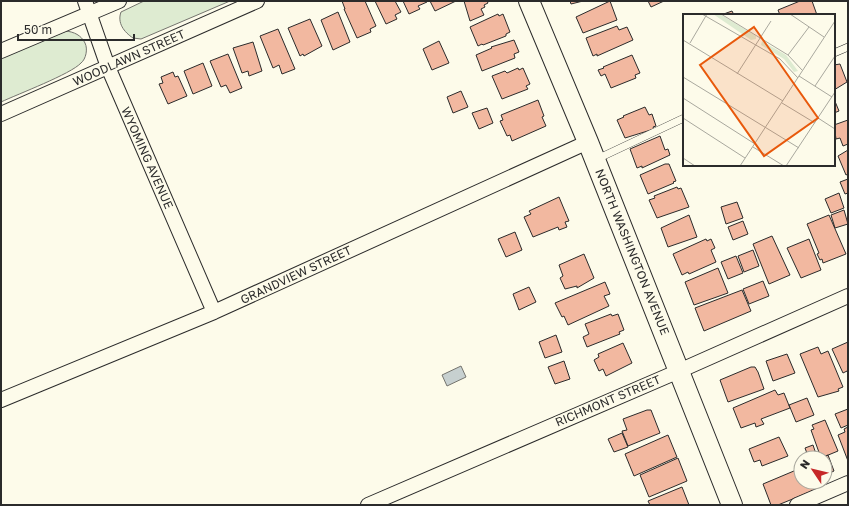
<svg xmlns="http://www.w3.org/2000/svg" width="849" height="506" font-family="'Golos Text',sans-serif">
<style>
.green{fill:#deebd1;stroke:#74746e}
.water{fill:#c7d0d0;stroke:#74746e}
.building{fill:#f2b8a0;stroke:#2b2b2b}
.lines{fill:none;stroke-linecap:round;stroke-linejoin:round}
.lane-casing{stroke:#2b2b2b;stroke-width:8}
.street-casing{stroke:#2b2b2b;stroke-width:16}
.secondary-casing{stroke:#2b2b2b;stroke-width:22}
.lane{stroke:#fdfbea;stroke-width:7}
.street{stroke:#fdfbea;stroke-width:14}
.secondary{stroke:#fdfbea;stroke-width:20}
.labels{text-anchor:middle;stroke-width:3;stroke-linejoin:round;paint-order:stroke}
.street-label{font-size:12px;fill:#2b2b2b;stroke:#fdfbea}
.inset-road{fill:none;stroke:#a9a89e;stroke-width:1}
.view{fill:#e8590c;fill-opacity:0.15;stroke:#e8590c;stroke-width:2}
.inset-edge{fill:none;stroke:#2b2b2b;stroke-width:2}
</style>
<rect width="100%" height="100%" fill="#fdfbea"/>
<path class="green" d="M144,1H230L141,39L133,38C124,32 117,23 121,12Z
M66,31C74,32 81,35 85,43C88,49 86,59 81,63C71,74 18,94 1,102V58Z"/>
<path class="water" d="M461,366L466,377L447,386L442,375Z"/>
<path class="building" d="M342,1H365L376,26L370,29L371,32L357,38L344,9H345Z
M375,1H395L401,12L395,15L397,19L386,24Z
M403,1H426L427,2L418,6L420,9L409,14Z
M430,1H456L435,11Z
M464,1H487L488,3L484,5L485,7L481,9L484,15L470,21Z
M570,1H583L571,4Z
M610,1L617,20L583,33L576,17Z
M648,1H664L651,7Z
M800,1H812L817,15H780L778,10Z
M732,11L734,15H721Z
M338,12L350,42L333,50L321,20Z
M498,14L499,16L503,14L510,32L506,34V36L483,45L482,44L478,46L470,27Z
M310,19L322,46L304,56L303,54L300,56L288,28Z
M617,26L619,30L627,27L633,40L597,56V54L593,56L586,38Z
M278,29L295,69L282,74L279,65L273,68L260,36Z
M514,40L519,52L514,54L515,58L482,71L476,55L492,48L491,47Z
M439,41L449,63L432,70L423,49Z
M253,42L262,71L249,76L248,71L242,73L233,48Z
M228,54L242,88L230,93L226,85L221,87L210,61Z
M632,55L640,73L635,75L636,78L611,88L605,74L601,76L598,70L604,68L603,67Z
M203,63L212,86L193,94L184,71Z
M840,64L847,82L834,90V65Z
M518,68L519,70L523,68L530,84L526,86L528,89L502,99L492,76L505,71L507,73Z
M173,72L175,77L178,76L187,96L168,104L159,84L163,83L161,77Z
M461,91L468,107L453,113L447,97Z
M834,99L839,111L834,113Z
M538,100L544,116L542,117L546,126L512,141L510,135L507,136L500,121L503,120L501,115Z
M645,107L649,115L652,114L656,126L653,127L654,129L625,138L617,120L624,117L623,116Z
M487,108L493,123L479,129L472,113Z
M848,120V144L843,146L840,138L836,139L834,125Z
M660,136L665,150L668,149L670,155L642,168V166L637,168L630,149Z
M848,150V174L846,175L838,156Z
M665,164H669L676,181L673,182L674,183L648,194L640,175Z
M848,179V193L845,194L840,182Z
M677,187L678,189L681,188L689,207L657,218L649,200L655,198L654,196Z
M839,193L844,208L831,213L825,199Z
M559,197L569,221L565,222L567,227L559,230L558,227L533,237L524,217L531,214L529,211Z
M737,202L743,218L726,224L721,207Z
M844,210L848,224L835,228L831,215Z
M689,215L697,237L668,247L661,228Z
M829,215L846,254L823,263L822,259L820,260L817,254L819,253L807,224Z
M743,221L748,234L733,240L728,227Z
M515,232L522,250L506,257L498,239Z
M772,236L790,275L769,284L753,244Z
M706,239L707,241L711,239L715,248L711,250L716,262L689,274L688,272L682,275L673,254Z
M809,239L821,270L801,278L787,248Z
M753,250L759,266L744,272L738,256Z
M584,254L594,278L577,288V286L565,289L560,278L563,276L559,265Z
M736,256L743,273L728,279L721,262Z
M718,268L728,293L694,305L685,282Z
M763,281L769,296L749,304L743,289Z
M605,282L610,294L604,296L609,306L568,325L564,316L562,317L555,303Z
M529,287L536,302L519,310L513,294Z
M742,290L751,311L704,331L695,308Z
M611,314L612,316L618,314L624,330L619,332L620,334L587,347L583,337L589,334L585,324Z
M556,335L562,352L545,358L539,342Z
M848,342V374L847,371L843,373L832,349Z
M623,343L632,363L606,376L603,369L599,371L594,360L599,357L598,354Z
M818,347L821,354L828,351L843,387L838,389L839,391L818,397L800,354Z
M787,354L795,373L773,381L766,361Z
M564,361L570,379L555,384L548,367Z
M751,367H755L758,372L764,389L728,402L720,380Z
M775,390L778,395L784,393L790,408L761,419L764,424L756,427L755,423L741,428L733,408Z
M807,398L814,415L796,422L789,405Z
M848,409V425L841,428L835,414Z
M647,410H651L660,433L628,446L622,431L627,430L623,419Z
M825,420L838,451L821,458L811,430L814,429L812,425Z
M848,427V461L838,435L845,432L844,429Z
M622,433L628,447L614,452L608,439Z
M668,435L677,457L634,476L625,454Z
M779,437L788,456L762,466L760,460L754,462L749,449Z
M813,445L816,454L808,456L805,448Z
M828,455L834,471L825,475V458H822Z
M678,458L687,481L649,497L640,475Z
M801,468V482H818L815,483L817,489L778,505H771L763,484Z
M682,487L689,505H650L648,501Z"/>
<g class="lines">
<defs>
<path id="lane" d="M834,53L848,47
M597,159L684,118"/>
<path id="street" d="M85,1L108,67L214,312
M1,51L119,1
M1,114L257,1
M1,400L214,312L588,142
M368,505L679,371L848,296
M797,505L848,483"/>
<path id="secondary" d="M529,1L588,142L732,505"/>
</defs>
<use href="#lane" class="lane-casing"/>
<use href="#street" class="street-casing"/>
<use href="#secondary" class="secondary-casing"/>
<use href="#lane" class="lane"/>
<use href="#street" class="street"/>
<use href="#secondary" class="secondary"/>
</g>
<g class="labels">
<g class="street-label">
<text transform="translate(129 58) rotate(-24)" y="4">WOODLAWN STREET</text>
<text transform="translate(147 158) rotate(66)" y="4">WYOMING AVENUE</text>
<text transform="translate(632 252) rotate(68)" y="4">NORTH WASHINGTON AVENUE</text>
<text transform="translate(296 275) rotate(-25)" y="4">GRANDVIEW STREET</text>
<text transform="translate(608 401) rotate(-23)" y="4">RICHMONT STREET</text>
</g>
</g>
<g transform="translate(683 14)">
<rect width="152" height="152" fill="#fdfbea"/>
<path d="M30,0H37L73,22V25L68,26ZM79,27L103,41L115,57L111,58L101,45L78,31Z" fill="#deebd1"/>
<path class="inset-road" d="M19,0L97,45L115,64M38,0L105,41L119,56M107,0L141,23M0,26L100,87M7,29L24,0M105,41L126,13M54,60L88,7M116,62L149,83M0,63L116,134M132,72L152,42M0,84L72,130M99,89L132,109M0,104L62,144M135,104L152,115M70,133L101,152M0,144L12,152M57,152L152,7M103,152L152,78"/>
<path class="view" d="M71,13L135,104L81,142L17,51Z"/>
<rect width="152" height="152" class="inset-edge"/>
</g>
<rect width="849" height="506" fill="none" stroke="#2b2b2b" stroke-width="4"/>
<g transform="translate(813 470) rotate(305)"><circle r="19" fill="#fdfbea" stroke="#a9a89e"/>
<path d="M0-3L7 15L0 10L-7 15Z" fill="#c62828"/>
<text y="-6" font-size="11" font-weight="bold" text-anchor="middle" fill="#2b2b2b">N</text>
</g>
<path d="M18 34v6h116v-6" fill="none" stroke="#2b2b2b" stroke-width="2"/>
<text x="24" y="34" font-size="12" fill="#2b2b2b" stroke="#fdfbea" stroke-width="3" paint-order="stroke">50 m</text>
</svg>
